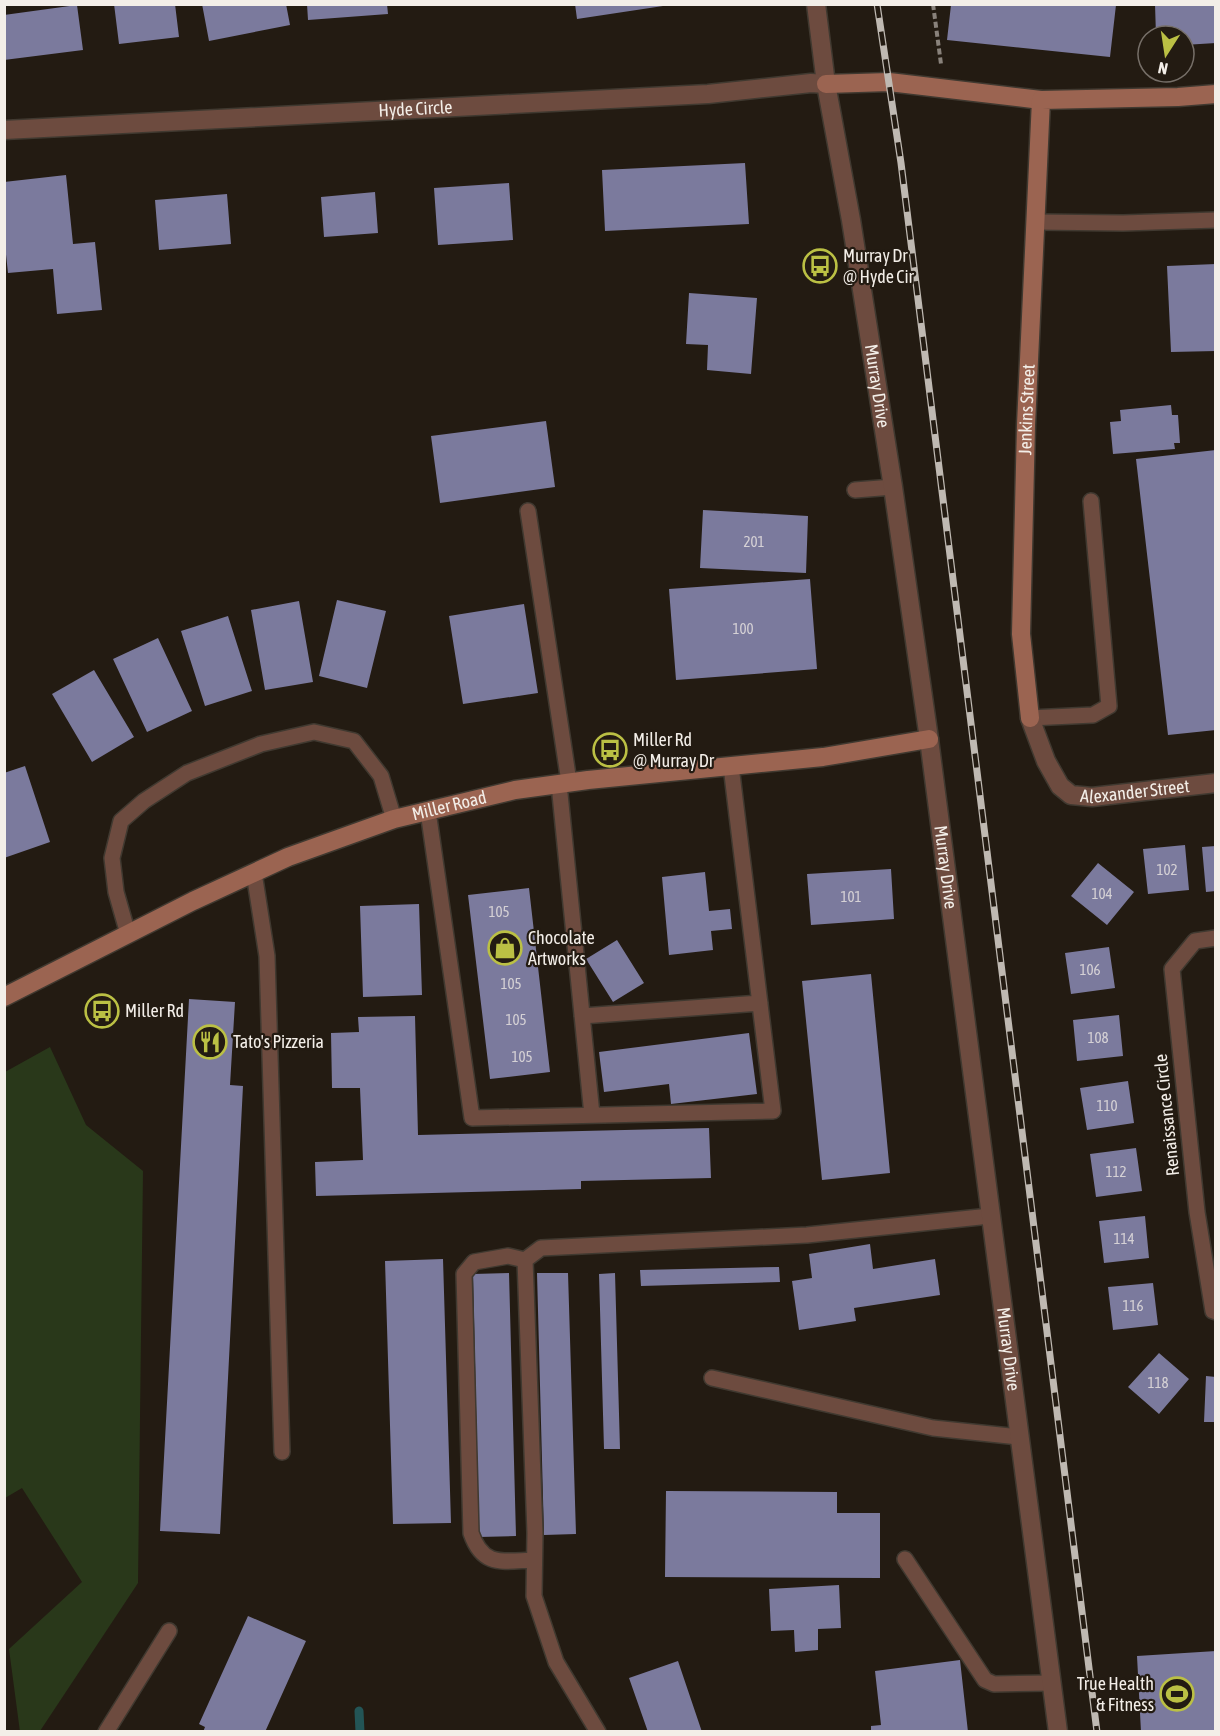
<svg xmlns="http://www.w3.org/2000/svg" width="1220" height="1736" font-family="'Asap Condensed',sans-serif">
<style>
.green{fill:#29381a}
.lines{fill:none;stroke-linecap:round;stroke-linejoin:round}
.stream{stroke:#235556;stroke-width:9}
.building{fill:#7b7a9d}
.lane-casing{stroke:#403930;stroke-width:18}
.street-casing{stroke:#403930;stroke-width:21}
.secondary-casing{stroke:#403930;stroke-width:21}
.path{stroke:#89827b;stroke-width:4;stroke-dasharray:6 3;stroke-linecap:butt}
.lane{stroke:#6d4b3f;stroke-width:15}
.street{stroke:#6d4b3f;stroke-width:18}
.secondary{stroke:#9b6451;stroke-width:18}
.rail-casing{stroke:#bfb9b2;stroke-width:7}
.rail{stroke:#231b12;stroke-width:4.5;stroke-dasharray:14;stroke-linecap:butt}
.labels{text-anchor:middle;stroke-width:4.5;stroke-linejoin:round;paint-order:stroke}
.number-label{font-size:15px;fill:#d5d1d5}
.street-label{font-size:18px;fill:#f3eee8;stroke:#231b12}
.poi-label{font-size:18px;fill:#f3eee8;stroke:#231b12;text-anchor:start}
</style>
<rect width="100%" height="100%" fill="#231b12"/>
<path class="green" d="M50,1047L86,1125L143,1171L138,1583L40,1731L20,1732L9,1649L82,1582L22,1488L5,1498V1072Z"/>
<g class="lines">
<path class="stream" d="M359,1711L360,1732"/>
</g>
<path class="building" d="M114,4H175L179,37L119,44Z
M202,4H286L290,25L209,41Z
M307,4H387L388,14L308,20Z
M575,4H663V6L577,19Z
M1155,4H1216V43L1184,45V36H1156Z
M77,5L83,50L4,60V15Z
M951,5H1116L1110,57L947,40Z
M745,163L749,224L605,231L602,170Z
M66,175L73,244L95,242L102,310L57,314L53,269L8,273L4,236V182Z
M509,183L513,240L438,245L434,188Z
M375,192L378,233L324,237L321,197Z
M227,194L231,244L159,250L155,200Z
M1216,264V351L1171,352L1167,266Z
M689,293L757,298L751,374L707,370L708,345L686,344Z
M1171,405L1172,415H1178L1180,443H1174L1175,449L1113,454L1110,422L1121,421L1120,410Z
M546,421L555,487L440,503L431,436Z
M1216,450V730L1168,735L1136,459Z
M703,510L808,516L806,573L700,568Z
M810,579L817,669L676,680L669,589Z
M337,600L386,611L367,688L319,676Z
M299,601L313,682L265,690L251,610Z
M524,604L538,693L463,704L449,616Z
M228,616L252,691L205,706L181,631Z
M158,638L192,711L147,732L113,659Z
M94,670L134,737L92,762L52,694Z
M25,766L50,842L4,858V773Z
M1185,845L1189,890L1148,894L1143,849Z
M1216,846V891L1206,892L1202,847Z
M1098,863L1134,892L1107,925L1071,896Z
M891,869L894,919L811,925L807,874Z
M705,872L709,911L730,909L732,929L711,931L713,950L669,955L662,877Z
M529,888L550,1072L490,1079L468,895Z
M419,904L422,995L363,997L360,906Z
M617,940L644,983L613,1002L586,959Z
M1109,947L1115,988L1071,994L1065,953Z
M871,974L890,1173L822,1180L802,981Z
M189,999L235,1002L230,1085L243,1086L220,1534L160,1531Z
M1119,1015L1123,1056L1077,1061L1073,1020Z
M415,1016L418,1135L709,1128L711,1178L581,1181V1189L316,1196L315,1162L363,1160L360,1088H332L331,1033L359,1032L358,1017Z
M749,1033L757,1094L671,1104L669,1084L604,1092L599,1052Z
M1128,1081L1134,1123L1087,1130L1080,1088Z
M1136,1148L1142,1191L1096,1197L1090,1154Z
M1145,1216L1149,1258L1104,1263L1099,1221Z
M870,1244L873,1269L935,1259L940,1295L854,1308L856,1321L799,1330L792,1281L812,1278L809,1254Z
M443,1259L451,1523L393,1524L385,1261Z
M779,1267L780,1282L641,1286L640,1270Z
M509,1273L516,1536L479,1537L473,1274Z
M537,1273H568L576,1534L544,1535Z
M615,1273L620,1449H604L599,1274Z
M1153,1283L1158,1325L1113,1330L1108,1287Z
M1159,1353L1189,1379L1159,1414L1128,1387Z
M1206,1376L1216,1377V1422H1204Z
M666,1491L837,1492V1513H880V1578L665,1577Z
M839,1585L841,1628L818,1629V1650L795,1652L794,1630L771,1631L769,1589Z
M248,1616L306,1641L265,1732H203L205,1727L199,1724Z
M1216,1651V1732H1141L1137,1656Z
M960,1660L968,1732H871V1726L881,1725L875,1671Z
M678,1661L702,1732H648L629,1678Z"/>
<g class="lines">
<defs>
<path id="lane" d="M1035,222L1123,223L1216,220
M855,490L893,487
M528,511L569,782
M1030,718L1093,715L1109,706L1091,501
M559,784L592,1115
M428,811L472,1118L773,1111L731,766
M254,873L267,956L282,1452
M128,934L116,892L112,858L121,821L144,801L187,773L261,744L314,732L354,741L381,776L394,819
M1216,938L1195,941L1172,969L1197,1212L1213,1311L1216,1312
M582,1016L760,1003
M525,1260L508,1256L474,1262L464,1274L471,1533C483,1568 503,1561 534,1560
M712,1378L933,1428L1019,1437
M905,1559L985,1680L994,1684L1051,1683
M106,1732L169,1631
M598,1732L556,1662L534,1596L535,1533L525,1260L541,1248L807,1235L990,1216"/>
<g id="street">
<path id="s1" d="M816,4L826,84L851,220L893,487L929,739L1058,1732"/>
<path id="s2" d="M4,130L708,94L811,83L826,84"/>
<path id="s3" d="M1030,718L1046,761L1060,786L1071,795L1092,797L1216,783"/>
</g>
<g id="secondary">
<path d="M826,84L889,82L1041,100"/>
<path id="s4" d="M1030,718L1021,634L1026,425L1041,100L1178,97L1216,94"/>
<path id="s5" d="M4,997L193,901L288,857L394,819L515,790L588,780L823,757L929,739"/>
</g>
</defs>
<use href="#lane" class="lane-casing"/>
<use href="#street" class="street-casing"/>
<use href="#secondary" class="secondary-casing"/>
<path class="path" d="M933,4L941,64"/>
<use href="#lane" class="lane"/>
<use href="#street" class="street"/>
<use href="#secondary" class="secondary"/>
<defs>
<path id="rail" d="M877,4L901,163L1097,1732"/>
</defs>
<use href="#rail" class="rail-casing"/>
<use href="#rail" class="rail"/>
</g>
<defs>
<symbol id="bus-ring" viewBox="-11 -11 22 22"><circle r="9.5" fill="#231b12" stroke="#bbc044" stroke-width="1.5"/><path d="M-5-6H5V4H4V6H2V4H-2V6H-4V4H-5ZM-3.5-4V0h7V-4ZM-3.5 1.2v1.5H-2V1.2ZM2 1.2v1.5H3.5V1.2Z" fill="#bbc044"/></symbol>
<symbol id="shop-ring" viewBox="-11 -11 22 22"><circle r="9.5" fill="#231b12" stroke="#bbc044" stroke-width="1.5"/><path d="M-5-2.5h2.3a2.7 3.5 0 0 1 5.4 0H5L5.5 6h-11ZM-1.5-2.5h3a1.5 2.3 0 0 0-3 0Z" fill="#bbc044"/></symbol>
<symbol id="restaurant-ring" viewBox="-11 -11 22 22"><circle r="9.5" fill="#231b12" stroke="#bbc044" stroke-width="1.5"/><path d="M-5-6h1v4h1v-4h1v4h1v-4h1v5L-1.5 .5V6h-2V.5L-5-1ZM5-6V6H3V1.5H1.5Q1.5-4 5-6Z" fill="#bbc044"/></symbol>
<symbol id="stadium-ring" viewBox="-11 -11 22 22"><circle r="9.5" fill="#231b12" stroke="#bbc044" stroke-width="1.5"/><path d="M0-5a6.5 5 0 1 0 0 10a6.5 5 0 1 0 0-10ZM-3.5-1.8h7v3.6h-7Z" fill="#bbc044"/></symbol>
</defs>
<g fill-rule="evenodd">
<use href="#bus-ring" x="801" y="247" width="38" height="38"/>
<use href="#bus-ring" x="591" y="731" width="38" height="38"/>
<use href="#shop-ring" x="486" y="929" width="38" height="38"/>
<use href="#bus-ring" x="83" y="992" width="38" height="38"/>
<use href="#restaurant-ring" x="191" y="1023" width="38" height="38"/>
<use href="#stadium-ring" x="1158" y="1675" width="38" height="38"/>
</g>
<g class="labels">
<g class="number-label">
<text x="754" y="547">201</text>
<text x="743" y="634">100</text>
<text x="1167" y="875">102</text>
<text x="1102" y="899">104</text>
<text x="851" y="902">101</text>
<text x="499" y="917">105</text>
<text x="1090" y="975">106</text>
<text x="511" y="989">105</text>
<text x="516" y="1025">105</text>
<text x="1098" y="1043">108</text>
<text x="522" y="1062">105</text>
<text x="1107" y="1111">110</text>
<text x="1116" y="1177">112</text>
<text x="1124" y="1244">114</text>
<text x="1133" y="1311">116</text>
<text x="1158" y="1388">118</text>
</g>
<g class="street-label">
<text dy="6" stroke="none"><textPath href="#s2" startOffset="412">Hyde Circle</textPath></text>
<text dy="6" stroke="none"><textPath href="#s1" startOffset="387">Murray Drive</textPath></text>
<text dy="6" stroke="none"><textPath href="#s4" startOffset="309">Jenkins Street</textPath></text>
<text dy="6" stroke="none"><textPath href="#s3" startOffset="153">Alexander Street</textPath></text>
<text dy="6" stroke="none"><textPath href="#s5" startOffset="486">Miller Road</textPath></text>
<text dy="6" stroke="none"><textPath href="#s1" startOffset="873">Murray Drive</textPath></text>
<text transform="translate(1167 1115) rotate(-96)" y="6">Renaissance Circle</text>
<text dy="6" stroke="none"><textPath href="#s1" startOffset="1359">Murray Drive</textPath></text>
</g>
<g class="poi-label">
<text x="843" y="262">Murray Dr<tspan x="843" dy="21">@ Hyde Cir</tspan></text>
<text x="633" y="746">Miller Rd<tspan x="633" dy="21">@ Murray Dr</tspan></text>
<text x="528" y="944">Chocolate<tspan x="528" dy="21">Artworks</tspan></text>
<text x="125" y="1017">Miller Rd</text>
<text x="233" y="1048">Tato's Pizzeria</text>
<text x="1154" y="1690" text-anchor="end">True Health<tspan x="1154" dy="21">&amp; Fitness</tspan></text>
</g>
</g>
<rect width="1220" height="1736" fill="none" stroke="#f3eee8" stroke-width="12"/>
<g transform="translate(1166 54) rotate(192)"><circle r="28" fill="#231b12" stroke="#766f68" stroke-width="1.5"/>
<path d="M0-4.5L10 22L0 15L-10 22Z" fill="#bbc044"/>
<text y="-9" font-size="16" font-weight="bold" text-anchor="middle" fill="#f3eee8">N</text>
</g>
</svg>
